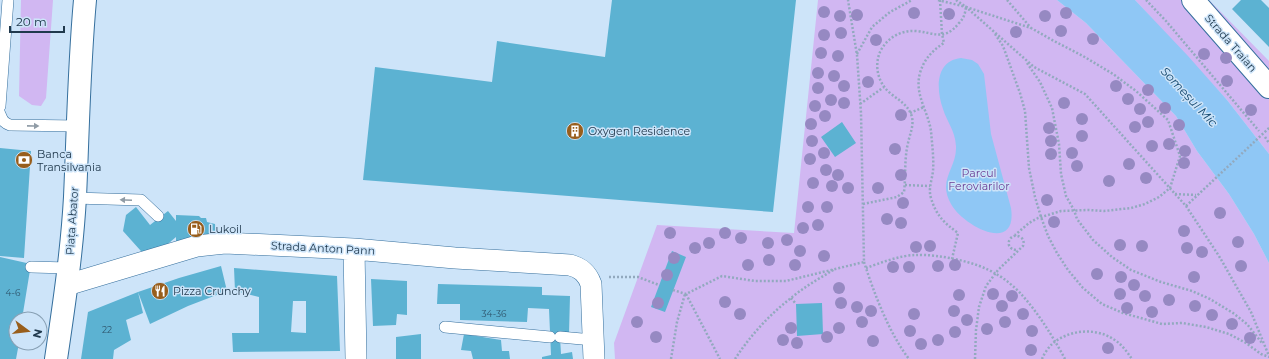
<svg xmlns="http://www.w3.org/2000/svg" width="1269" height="359" font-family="Montserrat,sans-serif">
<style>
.green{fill:#d1b7f2}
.water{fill:#8fc7f5}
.building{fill:#5cb2d2;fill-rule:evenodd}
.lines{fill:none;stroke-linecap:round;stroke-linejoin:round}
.lane-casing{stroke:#356f9d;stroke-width:12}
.street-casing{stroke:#356f9d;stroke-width:22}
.secondary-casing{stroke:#356f9d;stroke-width:24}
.path{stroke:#92a9be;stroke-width:2.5;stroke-dasharray:2 2;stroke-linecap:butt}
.lane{stroke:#fff;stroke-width:11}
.street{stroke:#fff;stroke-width:21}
.secondary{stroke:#fff;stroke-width:22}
.tree{fill:#9689c2}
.oneway{fill:#909ca6}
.labels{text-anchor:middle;stroke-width:3;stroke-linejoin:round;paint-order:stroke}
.number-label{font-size:9px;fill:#2f576e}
.street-label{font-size:11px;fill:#20394d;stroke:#cde4f9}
.poi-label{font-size:11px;fill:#20394d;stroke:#cde4f9;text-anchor:start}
.park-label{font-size:11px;fill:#693e95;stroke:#cde4f9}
.water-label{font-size:12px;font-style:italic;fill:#164a70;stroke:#cde4f9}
</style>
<rect width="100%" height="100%" fill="#cde4f9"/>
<path class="green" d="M21,0H53L46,98L41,106L32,105L19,96Z
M818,0H1057L1086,23L1176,116L1197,151L1229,194L1254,234L1269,263V359H615L614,343L657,225L794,233Z
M1135,0H1209L1269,61V154L1227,100Z"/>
<path class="water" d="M1057,0H1135L1188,56L1227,100L1269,154V263L1254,234L1229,194L1197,151L1176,116L1086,23Z
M961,58L972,60L978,64L984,74L991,134L1011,208C1018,255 963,226 951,204C937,179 957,169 956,146C955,130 947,122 943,109C936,89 935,61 961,58Z"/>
<path class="building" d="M612,0H796L773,212L363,180L375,67L492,82L497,41L605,57Z
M1241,0H1261L1269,8V47L1232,9Z
M842,122L856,143L835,157L821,137Z
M0,148L31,151L24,258L0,256Z
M136,207L150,225L168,211L176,221V215L199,216L201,218H206L207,222L215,224L216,235L197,243L176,241V237L149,260L123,231L126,215Z
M672,251L686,257L665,312L651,307Z
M0,257L31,264L22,319H16V343H19L16,359H0Z
M221,266L227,291L188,306L150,324L138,292L143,313L126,320L131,340L114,350L113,359H81L88,312L138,292L179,278Z
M234,268L337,276L340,351L233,352L232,333H259V297L235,291ZM293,301H306V333L291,332Z
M371,279L407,281V315L397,314L396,325L373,326Z
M438,284L542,287V295L570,296L569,334L560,337L561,354L572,352L573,359H542V357L551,355L549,309L528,308L527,322L460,320V304H437Z
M822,303L823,334L797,336L796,304Z
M421,334V359H396V337Z
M464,334L501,340L502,351H509L510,359H473L471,351L461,350Z"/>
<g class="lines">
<defs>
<path id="lane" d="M0,106L8,0
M0,114C2,120 4,123 10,125L77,126
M74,198L141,200L158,216
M31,267L68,268
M445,327L550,337
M560,337L593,340"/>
<path id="street" d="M354,249L356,359
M67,285L197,246L225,243L354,249L455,258L570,265C581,268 587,273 591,284L594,359"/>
<path id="secondary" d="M1193,0L1269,87
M56,359C64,305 72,251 75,197C78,131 79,65 85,0"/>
</defs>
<use href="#lane" class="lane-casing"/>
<use href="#street" class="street-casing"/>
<use href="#secondary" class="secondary-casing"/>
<path class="path" d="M938,0L966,7L1034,67L1085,94L1186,206L1219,256L1251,312L1269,356
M940,0L942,34L944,43C933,50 924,59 920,73C914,94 928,111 931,131C932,144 934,158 933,171C932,180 928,189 931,198C936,215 944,223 958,233L952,259
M956,0L966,7L1031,28L1054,41L1083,56L1113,74L1136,91L1168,120L1180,156L1170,188L1159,197L1145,204L1131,208L1104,211L1088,210L1061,211L1038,218L1029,223L1015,235
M1007,0L1031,28
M1146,0L1166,21L1259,131
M995,34L1003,46L1020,93L1025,111L1029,168L1035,197L1041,217L1048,236L1057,253L1068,270L1083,288L1102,304L1123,313L1162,324L1182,323L1206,327L1229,334L1246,343L1261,354L1269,357
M857,54L872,27L890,12L912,0
M1027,63L1040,82L1052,108L1059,144L1061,174L1066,196L1074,210L1077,219L1093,240L1112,257L1131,270L1161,282L1192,291L1210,299L1233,313L1247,324L1262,343
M860,104L884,87
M910,113L924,107
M1265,137L1269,143
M905,185L930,186
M1175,194L1196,195
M863,204L897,197L904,192C906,176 904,160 908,143C910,133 915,124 911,114C906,103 898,100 890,93C878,83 874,66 880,52C886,39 900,30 915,31C933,32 944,42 959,23C964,18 965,14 966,7
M1186,206L1269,128
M864,262C874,293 889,333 909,359
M866,268C880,263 901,255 916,255C938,254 978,262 996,274C1004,278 1016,288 1022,295C1039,314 1053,337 1065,359
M609,277H638L659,285
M673,290L686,294L722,276L755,281H786L864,262L861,113L857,55L848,0
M686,294L720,359
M791,298L796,304
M671,359L677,322L685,294
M735,359C750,336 769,315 791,298C804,287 820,278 835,269
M975,359L976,330L979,307L986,286L998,270L1023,246C1024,242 1024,239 1020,237C1010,231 1002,249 1017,250
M1042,359C1044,354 1048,348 1052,344C1068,330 1095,327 1113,339C1121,343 1127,352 1132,359"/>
<use href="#lane" class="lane"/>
<use href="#street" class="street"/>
<use href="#secondary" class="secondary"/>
</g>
<g class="tree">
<circle cx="824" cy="12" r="6"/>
<circle cx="914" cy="13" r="6"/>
<circle cx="1066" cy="13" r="6"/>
<circle cx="949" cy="14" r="6"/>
<circle cx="857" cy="15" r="6"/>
<circle cx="840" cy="16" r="6"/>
<circle cx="1045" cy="16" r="6"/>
<circle cx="1061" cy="31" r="6"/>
<circle cx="1016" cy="32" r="6"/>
<circle cx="841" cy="33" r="6"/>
<circle cx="824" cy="35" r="6"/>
<circle cx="1093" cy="39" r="6"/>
<circle cx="876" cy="40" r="6"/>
<circle cx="821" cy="53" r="6"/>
<circle cx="1204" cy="54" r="6"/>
<circle cx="838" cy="56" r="6"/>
<circle cx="1226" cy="58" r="6"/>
<circle cx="818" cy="73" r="6"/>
<circle cx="834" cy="76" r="6"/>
<circle cx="1227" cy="81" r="6"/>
<circle cx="868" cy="82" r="6"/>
<circle cx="844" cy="86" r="6"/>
<circle cx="1116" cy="86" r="6"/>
<circle cx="818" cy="88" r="6"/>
<circle cx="1148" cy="90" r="6"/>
<circle cx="1128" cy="99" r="6"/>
<circle cx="831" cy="100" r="6"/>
<circle cx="844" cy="103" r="6"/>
<circle cx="1064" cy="103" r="6"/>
<circle cx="815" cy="106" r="6"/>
<circle cx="1165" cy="108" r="6"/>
<circle cx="1140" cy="109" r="6"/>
<circle cx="1251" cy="110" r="6"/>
<circle cx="901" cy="115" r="6"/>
<circle cx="825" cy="116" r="6"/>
<circle cx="1082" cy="119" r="6"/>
<circle cx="1148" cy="122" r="6"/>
<circle cx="811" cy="124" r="6"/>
<circle cx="1179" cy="125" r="6"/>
<circle cx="1135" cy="127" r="6"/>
<circle cx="1049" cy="128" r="6"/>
<circle cx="1082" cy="136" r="6"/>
<circle cx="812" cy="141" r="6"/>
<circle cx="1051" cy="141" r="6"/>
<circle cx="1169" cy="144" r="6"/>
<circle cx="1152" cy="146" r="6"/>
<circle cx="895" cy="149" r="6"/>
<circle cx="1185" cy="151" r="6"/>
<circle cx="824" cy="153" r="6"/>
<circle cx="1072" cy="153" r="6"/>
<circle cx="1051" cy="154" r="6"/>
<circle cx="810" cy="159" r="6"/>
<circle cx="1184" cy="163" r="6"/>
<circle cx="1129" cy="164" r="6"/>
<circle cx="1077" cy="166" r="6"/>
<circle cx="826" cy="170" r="6"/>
<circle cx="838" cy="175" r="6"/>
<circle cx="901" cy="175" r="6"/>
<circle cx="1146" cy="178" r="6"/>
<circle cx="1109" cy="181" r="6"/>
<circle cx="813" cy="183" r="6"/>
<circle cx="832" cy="186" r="6"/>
<circle cx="848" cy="188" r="6"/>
<circle cx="878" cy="188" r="6"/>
<circle cx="1047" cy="200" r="6"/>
<circle cx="903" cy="203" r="6"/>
<circle cx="808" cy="207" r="6"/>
<circle cx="827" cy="207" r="6"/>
<circle cx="1220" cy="213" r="6"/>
<circle cx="887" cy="219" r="6"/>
<circle cx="1054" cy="222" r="6"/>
<circle cx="901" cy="223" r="6"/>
<circle cx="818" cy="225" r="6"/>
<circle cx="803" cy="228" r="6"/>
<circle cx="1184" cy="231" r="6"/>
<circle cx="670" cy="233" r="6"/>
<circle cx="725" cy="233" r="6"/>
<circle cx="741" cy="238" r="6"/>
<circle cx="787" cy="240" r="6"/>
<circle cx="1238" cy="242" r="6"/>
<circle cx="709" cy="243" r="6"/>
<circle cx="768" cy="243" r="6"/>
<circle cx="1120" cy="245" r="6"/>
<circle cx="930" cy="246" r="6"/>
<circle cx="1142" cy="246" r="6"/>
<circle cx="916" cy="247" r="6"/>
<circle cx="695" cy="248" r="6"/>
<circle cx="1187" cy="248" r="6"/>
<circle cx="800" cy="251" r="6"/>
<circle cx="1202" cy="252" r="6"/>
<circle cx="824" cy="256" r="6"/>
<circle cx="674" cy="258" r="6"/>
<circle cx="769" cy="260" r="6"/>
<circle cx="748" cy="265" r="6"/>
<circle cx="795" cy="265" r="6"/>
<circle cx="955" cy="265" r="6"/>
<circle cx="938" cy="266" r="6"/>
<circle cx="1241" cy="266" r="6"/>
<circle cx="893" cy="267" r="6"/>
<circle cx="909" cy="267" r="6"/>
<circle cx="1097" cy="274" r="6"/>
<circle cx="667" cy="275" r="6"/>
<circle cx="1121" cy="277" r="6"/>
<circle cx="1194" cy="277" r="6"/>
<circle cx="1134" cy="285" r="6"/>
<circle cx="839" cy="288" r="6"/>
<circle cx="993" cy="294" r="6"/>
<circle cx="1120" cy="294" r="6"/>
<circle cx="959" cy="295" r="6"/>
<circle cx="1012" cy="296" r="6"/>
<circle cx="1145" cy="296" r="6"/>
<circle cx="1169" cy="300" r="6"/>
<circle cx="725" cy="302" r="6"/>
<circle cx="658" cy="303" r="6"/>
<circle cx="841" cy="303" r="6"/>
<circle cx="1002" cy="306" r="6"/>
<circle cx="1195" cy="306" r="6"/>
<circle cx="857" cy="307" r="6"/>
<circle cx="1127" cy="308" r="6"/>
<circle cx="871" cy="311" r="6"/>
<circle cx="954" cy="311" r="6"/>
<circle cx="1152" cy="312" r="6"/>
<circle cx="740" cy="314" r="6"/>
<circle cx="914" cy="314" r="6"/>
<circle cx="1023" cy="314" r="6"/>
<circle cx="1212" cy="315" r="6"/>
<circle cx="967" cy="320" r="6"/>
<circle cx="637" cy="322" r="6"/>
<circle cx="862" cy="322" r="6"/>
<circle cx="1005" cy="322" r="6"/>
<circle cx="1232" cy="324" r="6"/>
<circle cx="791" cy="328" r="6"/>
<circle cx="839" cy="328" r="6"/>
<circle cx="987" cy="329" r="6"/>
<circle cx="910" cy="331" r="6"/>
<circle cx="1032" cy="331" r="6"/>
<circle cx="955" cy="332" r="6"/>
<circle cx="656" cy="337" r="6"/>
<circle cx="827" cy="337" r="6"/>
<circle cx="1250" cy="338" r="6"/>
<circle cx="783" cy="340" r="6"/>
<circle cx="938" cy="340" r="6"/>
<circle cx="873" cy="341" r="6"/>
<circle cx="797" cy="343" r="6"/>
<circle cx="921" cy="344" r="6"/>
<circle cx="1108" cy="348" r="6"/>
<circle cx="1031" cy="350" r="6"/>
</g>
<defs><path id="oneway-solid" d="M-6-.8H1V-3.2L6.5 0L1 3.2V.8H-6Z"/></defs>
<g class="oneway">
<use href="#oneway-solid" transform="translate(33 126) rotate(1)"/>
<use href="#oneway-solid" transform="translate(126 200) rotate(-178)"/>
</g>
<defs>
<symbol id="building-disc" viewBox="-11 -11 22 22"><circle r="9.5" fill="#985e1c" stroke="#cde4f9"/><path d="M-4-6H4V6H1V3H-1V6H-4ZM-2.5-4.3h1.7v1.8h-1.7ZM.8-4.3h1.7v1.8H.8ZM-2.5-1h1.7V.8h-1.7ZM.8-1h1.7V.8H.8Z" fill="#fff"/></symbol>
<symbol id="bank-disc" viewBox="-11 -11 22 22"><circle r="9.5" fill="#985e1c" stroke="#cde4f9"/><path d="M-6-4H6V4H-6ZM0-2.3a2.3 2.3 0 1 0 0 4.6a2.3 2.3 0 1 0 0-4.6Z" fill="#fff"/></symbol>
<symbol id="fuel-disc" viewBox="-11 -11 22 22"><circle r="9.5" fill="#985e1c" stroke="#cde4f9"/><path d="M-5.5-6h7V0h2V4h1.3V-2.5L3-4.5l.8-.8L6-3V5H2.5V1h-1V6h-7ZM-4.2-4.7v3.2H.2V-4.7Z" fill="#fff"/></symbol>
<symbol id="restaurant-disc" viewBox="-11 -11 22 22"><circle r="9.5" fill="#985e1c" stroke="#cde4f9"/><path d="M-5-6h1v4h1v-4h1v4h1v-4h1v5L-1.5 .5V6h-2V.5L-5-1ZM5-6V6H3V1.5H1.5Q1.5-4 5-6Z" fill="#fff"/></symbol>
</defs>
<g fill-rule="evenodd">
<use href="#building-disc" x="565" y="121" width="20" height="20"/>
<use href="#bank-disc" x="14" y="150" width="20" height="20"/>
<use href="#fuel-disc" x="186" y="219" width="20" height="20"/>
<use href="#restaurant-disc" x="150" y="281" width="20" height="20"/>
</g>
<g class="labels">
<g class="number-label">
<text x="13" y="296">4-6</text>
<text x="494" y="317">34-36</text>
<text x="107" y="333">22</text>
</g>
<g class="street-label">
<text transform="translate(1231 43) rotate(49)" y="4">Strada Traian</text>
<text transform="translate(72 221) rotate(-86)" y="4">Piața Abator</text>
<text transform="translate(323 248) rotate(3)" y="4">Strada Anton Pann</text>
</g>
<g class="poi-label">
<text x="588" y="135">Oxygen Residence</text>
<text x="37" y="158">Banca<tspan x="37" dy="13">Transilvania</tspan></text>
<text x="209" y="233">Lukoil</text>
<text x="173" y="295">Pizza Crunchy</text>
</g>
<g class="park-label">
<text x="979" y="177">Parcul<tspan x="979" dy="13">Feroviarilor</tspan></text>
</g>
<g class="water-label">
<text transform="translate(1189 97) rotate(47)" y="4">Someșul Mic</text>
</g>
</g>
<g transform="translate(28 331) rotate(105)"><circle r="19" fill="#cde4f9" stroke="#88a0b4"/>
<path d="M0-3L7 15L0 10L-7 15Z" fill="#985e1c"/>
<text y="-6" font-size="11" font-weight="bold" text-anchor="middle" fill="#20394d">N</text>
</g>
<path d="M10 26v6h54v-6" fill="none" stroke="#20394d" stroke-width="2"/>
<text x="16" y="26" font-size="12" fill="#20394d" stroke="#cde4f9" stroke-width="3" paint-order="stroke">20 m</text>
</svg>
